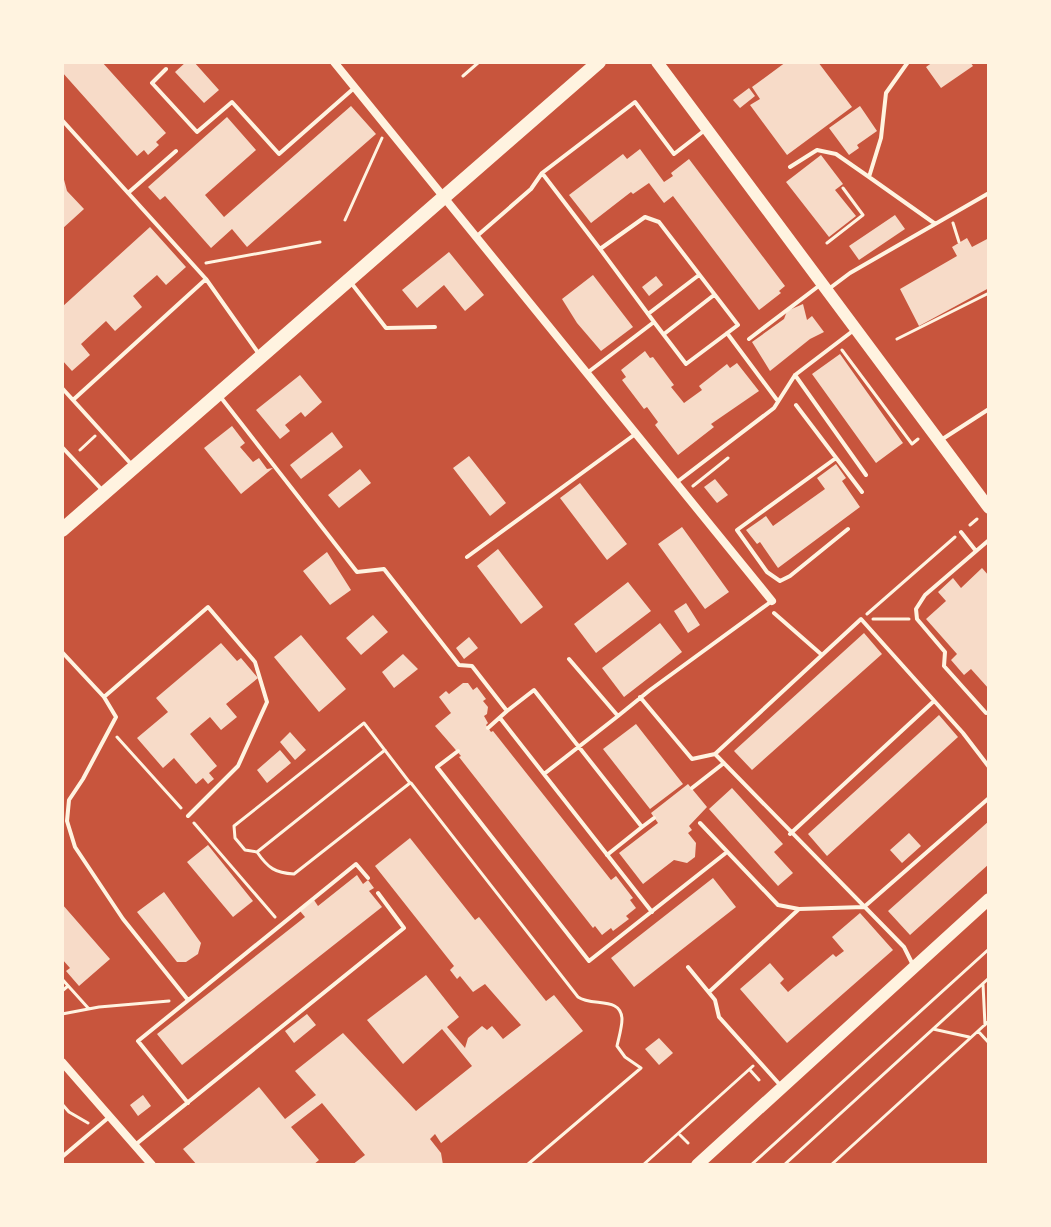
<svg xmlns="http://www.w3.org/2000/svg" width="1051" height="1227" font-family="Mulish,sans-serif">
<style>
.building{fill:#f7dbc8}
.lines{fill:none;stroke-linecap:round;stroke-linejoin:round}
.path{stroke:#fff3e0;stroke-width:3}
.service{stroke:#fff3e0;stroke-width:4}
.minor{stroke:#fff3e0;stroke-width:8}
.secondary{stroke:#fff3e0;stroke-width:12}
.primary{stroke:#fff3e0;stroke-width:14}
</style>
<rect width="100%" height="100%" fill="#c8553d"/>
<path class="building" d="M62,62H102L166,133L156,142L159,145L148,155L144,150L137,156L62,72Z
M186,62H194L219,90L204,103L175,72Z
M786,62H818L852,107L787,155L750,105L760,99L752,87Z
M933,62H970L973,66L941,88L926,67Z
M749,88L755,96L740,108L733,100Z
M351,106L376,134L247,247L232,229L211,248L165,196L160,200L148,187L227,117L256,150L205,195L224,217Z
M860,106L877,131L857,145L859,148L849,155L829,128Z
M640,149L664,182L673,176L671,173L689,159L785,286L779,291L781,293L759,310L673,196L664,203L649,183L633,194L631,192L591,223L569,195L623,154L627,159Z
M821,155L843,184L835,190L856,216L829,237L786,182Z
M63,176L67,191L84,209L62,229Z
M895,215L905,229L859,260L849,246Z
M150,227L186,267L166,285L157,275L133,296L142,307L115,331L106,321L81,344L90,355L72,371L62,360V307Z
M967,238L972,247L989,238V288L919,326L900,289L957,256L952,247Z
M449,252L484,295L465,311L444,285L417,308L402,290Z
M593,275L633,327L601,351L577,323L562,299Z
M656,276L663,285L649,296L642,287Z
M803,304L807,320L812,316L824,332L810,339L770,371L752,342L784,319L787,311Z
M645,351L650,358L653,357L674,385L671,387L684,403L702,390L699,386L727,364L730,368L737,363L759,391L711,424L714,427L678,455L655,425L658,422L647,407L644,409L622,380L626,377L621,370Z
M840,354L903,443L876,463L812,374Z
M300,375L322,402L305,417L301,412L285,425L290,431L280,439L256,410Z
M232,426L245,443L240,447L253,462L259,458L267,469L273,468L241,494L204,448Z
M332,432L343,447L301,479L290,465Z
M469,456L506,503L490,516L453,468Z
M836,464L846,478L842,481L860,507L778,568L760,542L757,544L746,530L766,516L773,526L825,489L817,478Z
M360,469L371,483L339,508L328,495Z
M715,479L728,495L717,503L704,487Z
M580,483L627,544L607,560L560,498Z
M682,527L729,592L705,609L658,544Z
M498,549L543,607L521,624L477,566Z
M327,552L351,590L330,605L303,571Z
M982,568L989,576V689L971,669L964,675L951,660L957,654L926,619L946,601L938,592L953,578L961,588Z
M628,582L651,611L596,653L574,624Z
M686,603L700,625L688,633L674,611Z
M373,615L388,632L361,655L346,638Z
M660,623L682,652L624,697L602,668Z
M864,633L882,654L752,770L734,751Z
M301,635L346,689L319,712L274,657Z
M469,637L478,648L464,659L456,648Z
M221,643L237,661L241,658L258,678L226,704L237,717L221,730L210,717L190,734L217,766L209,773L214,779L208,784L203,778L196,784L174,758L163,768L137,738L168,712L156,698Z
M403,654L418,669L394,688L382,672Z
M463,683H468L473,690L477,687L486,699L483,701L488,707L487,714L484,716L488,723L486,725L491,732L493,731L611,880L616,876L633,898L630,900L636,908L626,916L629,919L613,931L611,928L602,935L595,926L593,928L459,757L461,756L435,726L451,713L439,697L446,691L449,694Z
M939,715L958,737L827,856L808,834Z
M636,724L683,784L650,809L603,749Z
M290,732L306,750L295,760L280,742Z
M280,750L291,763L267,783L257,770Z
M688,784L707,807L689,826L692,830L688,833L696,843L695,857L687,863L674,860L643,884L619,853L658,823L651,813Z
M732,788L783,844L774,852L793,873L778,886L709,809Z
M989,821V864L910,935L888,911Z
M909,833L921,846L902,863L890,850Z
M410,838L475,920L479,917L546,1001L554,995L583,1031L441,1143L435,1134L430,1139L441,1153L443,1165H352L365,1155L322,1103L291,1127L319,1160L313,1165H197L183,1149L259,1087L285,1119L316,1095L295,1071L343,1033L416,1111L472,1066L442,1029L403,1064L367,1020L426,975L459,1017L447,1027L465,1048L468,1038L482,1026L487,1030L492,1026L503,1039L521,1025L485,984L473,992L460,976L457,979L450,970L454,966L375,866Z
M208,845L253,901L233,917L187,862Z
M357,875L363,884L368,880L374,888L369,891L382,907L182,1065L157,1034L305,917L300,911L314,900L318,906Z
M713,878L736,907L634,987L611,958Z
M164,892L201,943L198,954L186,962H177L137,912Z
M62,904L110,959L79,986L66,971L70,968L62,959Z
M860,913L893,950L787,1043L740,989L770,963L784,979L780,983L788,992L833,954L836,957L844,951L832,937Z
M307,1014L316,1025L294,1043L285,1031Z
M659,1038L673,1053L659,1065L645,1049Z
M143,1095L151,1106L138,1116L130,1105Z"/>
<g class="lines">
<path class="path" d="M463,76L479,62
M345,220L382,138
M953,223L959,242
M827,243L863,215L843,188
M206,263L320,242
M897,339L989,293
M842,350L912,444L918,439
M80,450L95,436
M693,486L728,458
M970,525L977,519
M867,614L955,537
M873,619H909
M117,737L181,808
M411,783L578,997C592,1007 621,996 622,1019C622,1027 619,1037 617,1046L625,1057L641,1068L527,1165
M194,823L275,917
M257,852C268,868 275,873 294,874L410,783L364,723L234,826L235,838L245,850L257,852L385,750
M62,979L89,1009
M983,984L985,1025
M62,991L68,986
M62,1014L99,1007L169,1001
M933,1029L969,1037
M978,1031L989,1043
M750,1070L759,1080
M62,1104L69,1112L88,1123
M680,1135L688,1143
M643,1165L753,1066
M751,1165L989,949
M784,1165L989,978
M831,1165L989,1021"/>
<path class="service" d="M908,62L886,93L881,138L869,177L934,223
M166,69L152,83L197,132L232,102L279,154L353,89
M62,120L206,279L259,354
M790,167L817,150L836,154L869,177
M542,173L600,249
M128,193L176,151
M477,236L531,189L542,173L635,102L674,154L705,130
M352,284L386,328L435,327
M830,288L850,273L989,193
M648,314L699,275
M727,333L777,400
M664,334L714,295
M749,339L820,285
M587,373L654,322L686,364L738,325L659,222L645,217L600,249L654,322
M795,375L866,475
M62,388L132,465
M219,395L357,572L384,569L459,665L472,666L507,711L488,728
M73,400L206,279
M796,405L862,492
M941,440L989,409
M62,447L103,491
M836,458L737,530L767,572L780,581L790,576L848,529
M677,482L774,408L795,375L854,330
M961,532L976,551
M467,557L634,435
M774,613L822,655
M62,652L104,697L116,717L83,779L69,800L67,821L75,847L123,919L188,1000
M569,659L618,716L650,690L772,601
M104,697L208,607L255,662L267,702L238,766L188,816
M640,697L692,759L715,754L861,619L963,733L989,767
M507,711L534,690L642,827L607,855
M986,713L944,666L945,652L917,619L916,609L925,595L989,540
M500,718L652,912
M458,751L437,767L589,961L727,852
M715,754L904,947L913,965
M544,774L618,716
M692,788L724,763
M700,823L778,905L799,909L864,907L989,798
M642,827L654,818
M790,834L934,701
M688,967L715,1000L719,1017L781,1086
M709,992L799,909
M188,1103L138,1041L356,864L368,878
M135,1145L404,928L378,893
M62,1157L108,1118"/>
<path class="minor" d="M334,62L772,601
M62,1062L152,1165"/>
<path class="secondary" d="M657,62L989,508
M697,1165L989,899"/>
<path class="primary" d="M62,530L599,62"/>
</g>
<rect width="1051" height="1227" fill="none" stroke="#fff3e0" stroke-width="128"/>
</svg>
